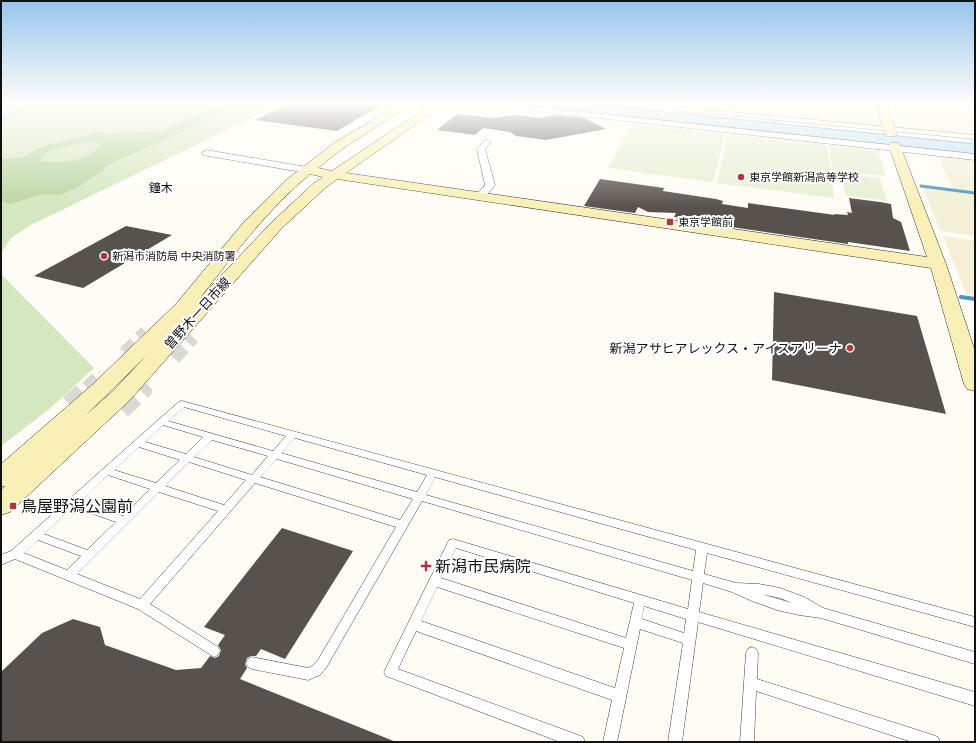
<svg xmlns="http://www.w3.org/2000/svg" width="976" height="743" font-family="Merriweather,'Noto Sans JP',serif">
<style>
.farmland{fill:#f3f0d7}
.green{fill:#d5e7c1}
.forest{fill:#bad6a1;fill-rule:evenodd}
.pitch{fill:#e5efd2}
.water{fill:#bedff1;stroke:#4c94c1}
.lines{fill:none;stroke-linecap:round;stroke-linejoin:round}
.stream-far1{stroke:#4c94c1;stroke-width:3}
.stream{stroke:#4c94c1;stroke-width:4}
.canal{fill:#bedff1;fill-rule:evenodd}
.building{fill:#58524e}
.street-tunnel-far1{stroke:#dad9d3;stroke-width:14;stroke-dasharray:14 7;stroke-linecap:butt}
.street-tunnel{stroke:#dad9d3;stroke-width:18;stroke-dasharray:18 9;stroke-linecap:butt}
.lane-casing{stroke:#444;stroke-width:1}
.street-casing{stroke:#444;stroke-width:1}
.secondary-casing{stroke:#333;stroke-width:1}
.lane{fill:#fff;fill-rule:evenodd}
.street{fill:#fff;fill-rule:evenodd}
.secondary{fill:#f8f0b7;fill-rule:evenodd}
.poi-dot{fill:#b5353c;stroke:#fff;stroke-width:1.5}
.labels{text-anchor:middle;stroke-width:4;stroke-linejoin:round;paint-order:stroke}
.far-poi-label{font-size:11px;fill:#111;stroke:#fff;text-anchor:start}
.far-neighbourhood-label{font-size:12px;fill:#111;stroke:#fff}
.street-label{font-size:13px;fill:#111;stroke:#fff}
.poi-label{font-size:13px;fill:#111;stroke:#fff;text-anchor:end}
.near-poi-label{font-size:16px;fill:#111;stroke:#fff;text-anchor:start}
</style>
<rect width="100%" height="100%" fill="#fefcf5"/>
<path class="farmland" d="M651,103H729L737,111H728L727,113L652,105Z
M732,103H767L771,106V109L741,114Z
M833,103H874L882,127L766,115Z
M890,103H936L975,106V128L897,121Z
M898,122L975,129V136L900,128Z
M937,154L975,158V191L953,189Z
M923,188L975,194V236L940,231Z
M943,236L975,241V296L966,294Z"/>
<path class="green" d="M30,103H282L31,225L11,238L1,253V121Z
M1,274L94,368L47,411L1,446Z"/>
<path class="forest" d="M223,103H249L107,165L102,172L91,178L80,186L60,195L43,194L10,204L1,201V159L20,158L44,146L99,132L111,134L160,131ZM84,142H96L100,144C88,164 59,163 39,161L48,151Z"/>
<path class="pitch" d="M632,124L725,134L713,182L608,168Z
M728,134L827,145L834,198L717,183Z
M829,145L878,151L886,176L832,170Z
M841,174L880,178L887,201L846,195Z"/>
<path class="water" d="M1,103H30L1,121Z
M504,103H580L975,144V154Z"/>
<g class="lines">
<path class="stream-far1" d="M921,186L975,193"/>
<path class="stream" d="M961,297L975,299"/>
<path class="canal" d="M975,138V144L970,143L969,141L970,139Z"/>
</g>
<path class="building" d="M292,103H358L381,105L337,131L255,120Z
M457,114L494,118L515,115L540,118L555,115L584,118L606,129L546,140L516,136L510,132L483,128L475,135L437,130Z
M600,179L664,188L663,191L716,199L723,201L722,204L748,208V203L835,215L834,214L848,215L847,212L852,213L849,198L880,202L891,204L893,218L901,222L910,251L848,242V244L676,219L677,217H674L676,213L648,212L638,207L635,213L584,206Z
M126,226L172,235L83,288L34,276Z
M774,292L917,316L946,414L772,380Z
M282,528L353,551L285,659L261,649L256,656H251L247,658L245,664L247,668L240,679L396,742H1L2,671L42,633L73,619L100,627L105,645L176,670L201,668L210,656L215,658L219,656L221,650L218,645L225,635L204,627Z"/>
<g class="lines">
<path class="street-tunnel-far1" d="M125,353L146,332
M174,358L193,337
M87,388L97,379
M145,388L148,385"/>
<path class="street-tunnel" d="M69,404L88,387
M122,410L146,387"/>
<defs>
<path id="lane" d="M182,401L975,617V627L707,553L704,574L736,583L759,584L780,588L804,597L823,608L975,652V664L821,618L799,615L777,610L752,601L732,592L703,583L699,612L975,692V706L698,622L682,742H668L683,643L640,629L617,742H603L612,700L416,631L398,669L578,735L583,737L585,742H560L386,676L384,672L386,668L449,540L453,539L688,609L692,580L422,501L326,668L320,675L308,680L252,669L248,667L246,663L248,659L252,657L308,668L312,666L318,660L396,527L255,483L150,604L218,647L220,651L218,655L214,657L138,609L15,559L1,565V555L11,551L158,420L179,402ZM184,407L286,436L273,451L168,421ZM163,425L203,437L186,454L145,442ZM295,438L427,475L417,492L281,453ZM212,440L268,456L252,475L194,457ZM139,447L180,460L156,483L114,470ZM277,459L413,499L400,520L260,477ZM189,462L246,480L224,505L165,486ZM108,475L150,489L123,516L80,502ZM435,477L696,550L693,571L426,495ZM159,492L218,511L140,599L77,574ZM73,507L116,522L87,550L44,534ZM38,540L81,556L67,570L24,553ZM456,548L634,603L626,638L441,578ZM437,587L624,648L615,688L421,621ZM761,594L780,598L792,603ZM644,606L686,619L684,633L642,619Z
M752,647L756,649L758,653L757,679L933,735L938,737L940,742H912L756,691L754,742H740L746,653L748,649Z"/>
<path id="street" d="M479,103H498L975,154V160L482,105Z
M615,103H635L975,135V139L618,105Z
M487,140L491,143L485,149L495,185L483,199L479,200L474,197L485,185L477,149L484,141Z
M206,150L307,167L312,170L307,173L203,155L202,153Z"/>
<path id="secondary" d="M402,103H413L342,149L318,168L332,171L433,103H444L443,105L346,173L927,257L889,146L891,143H899L946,264L975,351V391L967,389L964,384L931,268L337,179L324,189L281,229L130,400L10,512L1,515V490L5,486L1,487V464L92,385L176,304L244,222L285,181L334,143ZM310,174L323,177L314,183L271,223L200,298C234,254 267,210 310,174ZM146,356L114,390L86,415Z
M876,103H886L897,134L895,136H887L885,134Z"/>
</defs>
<use href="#lane" class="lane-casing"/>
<use href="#street" class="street-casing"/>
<use href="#secondary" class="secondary-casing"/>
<use href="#lane" class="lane"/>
<use href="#street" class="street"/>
<use href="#secondary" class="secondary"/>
</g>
<linearGradient id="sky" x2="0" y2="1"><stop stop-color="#97c5ec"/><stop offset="0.5" stop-color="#fffefa"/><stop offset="1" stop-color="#fffefa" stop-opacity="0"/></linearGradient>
<rect width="976" height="207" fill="url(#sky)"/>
<g class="poi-dot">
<circle cx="741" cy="177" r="4"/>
<rect x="666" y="218" width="8" height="8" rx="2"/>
<circle cx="104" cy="256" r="4"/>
<circle cx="850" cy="348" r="4"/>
<rect x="9" y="502" width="8" height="8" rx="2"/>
<path d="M424 560h4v4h4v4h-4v4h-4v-4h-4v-4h4z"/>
</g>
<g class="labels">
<g class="far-poi-label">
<text x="749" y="181">東京学館新潟高等学校</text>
<text x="678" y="226">東京学館前</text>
<text x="112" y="260">新潟市消防局 中央消防署</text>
</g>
<g class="far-neighbourhood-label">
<text x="161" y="192">鐘木</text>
</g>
<g class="street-label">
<text transform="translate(197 313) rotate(-48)" y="5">曽野木一日市線</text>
</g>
<g class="poi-label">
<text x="842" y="353">新潟アサヒアレックス・アイスアリーナ</text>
</g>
<g class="near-poi-label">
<text x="21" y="512">鳥屋野潟公園前</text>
<text x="435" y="572">新潟市民病院</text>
</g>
</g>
<rect width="976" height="743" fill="none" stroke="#111111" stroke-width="4"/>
</svg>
